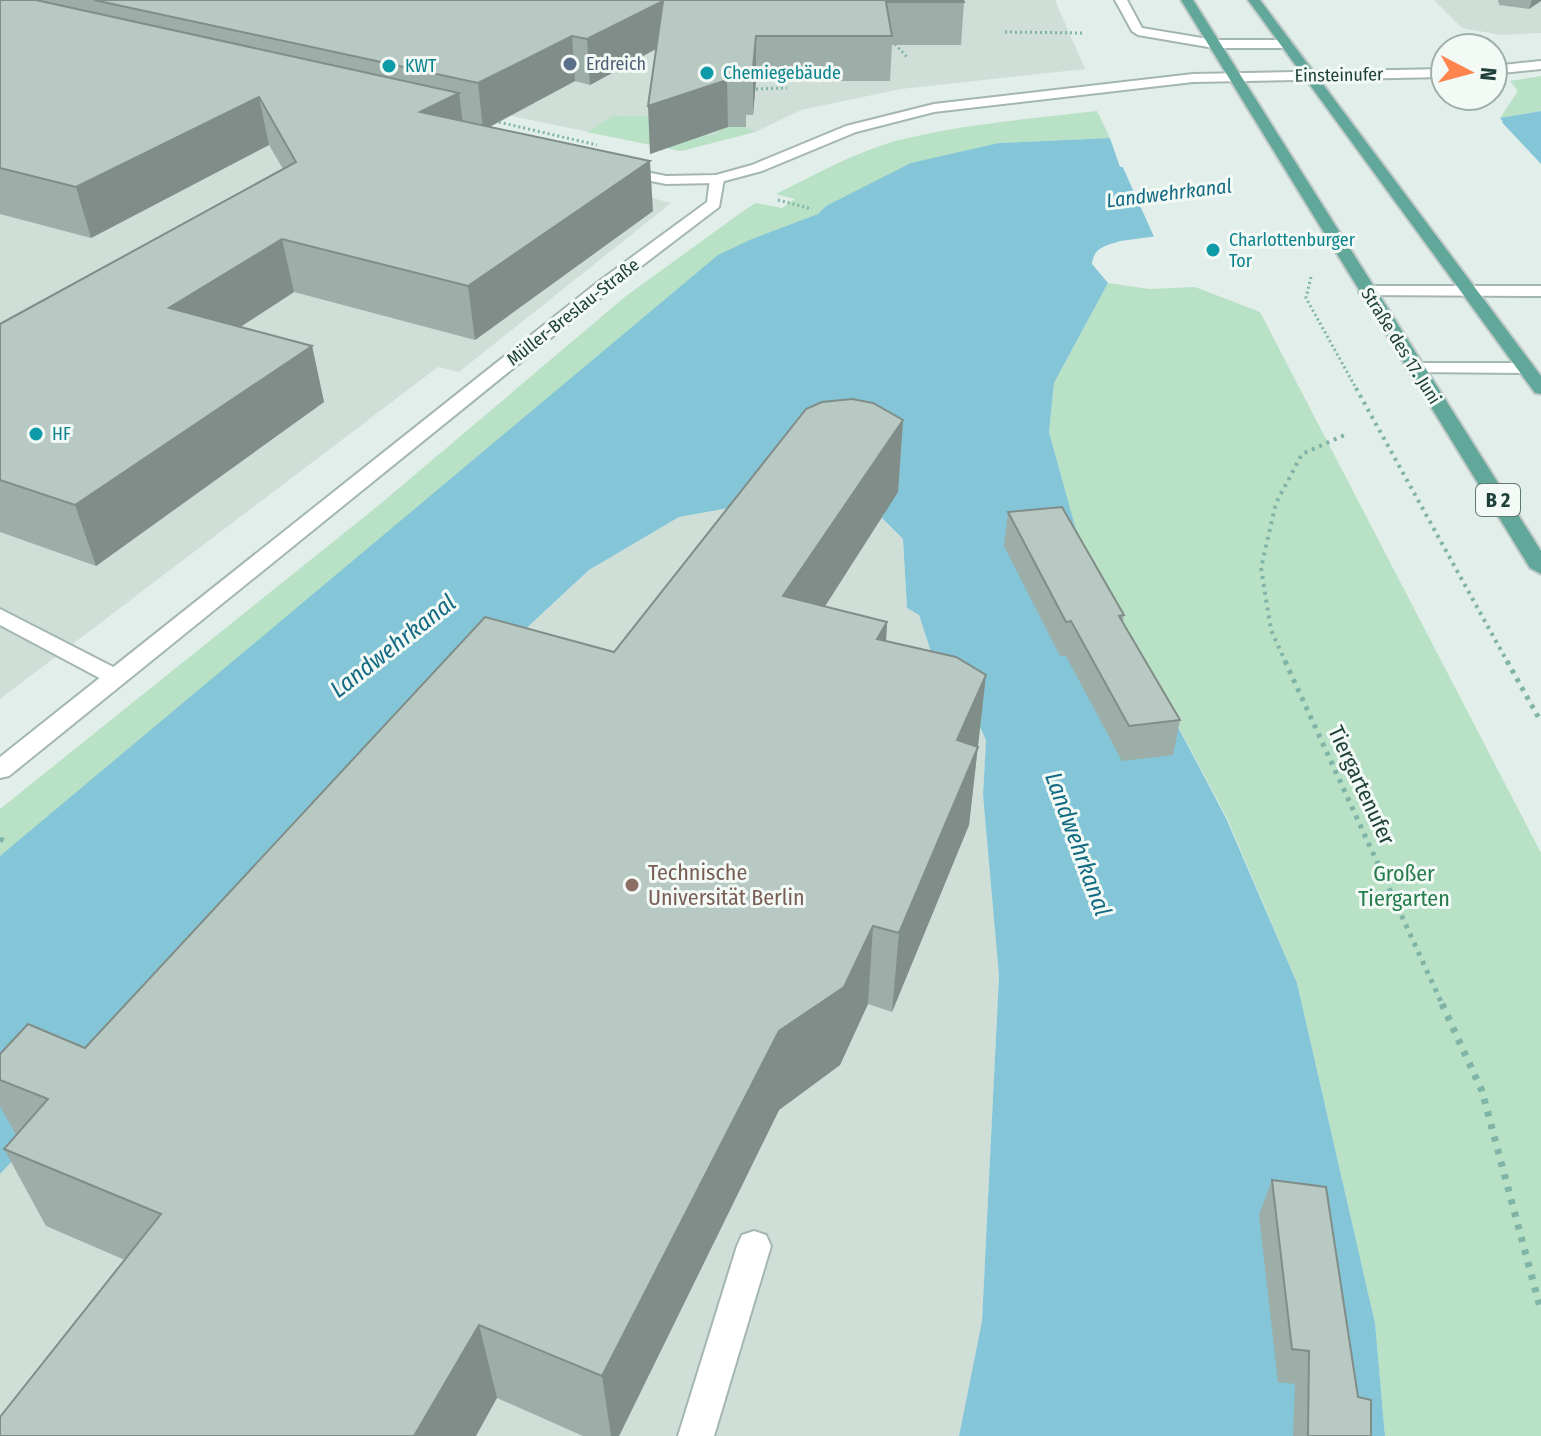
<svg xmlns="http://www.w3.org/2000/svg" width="1541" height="1436" font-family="'Fira Sans Condensed',sans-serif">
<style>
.built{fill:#d0ded8}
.green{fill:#b8e1c6}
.water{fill:#84c6d8}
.pier{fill:#e2eee9}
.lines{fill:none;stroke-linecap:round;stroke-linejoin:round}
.service-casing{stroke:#a4b6b1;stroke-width:4}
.minor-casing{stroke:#a4b6b1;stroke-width:4}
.tertiary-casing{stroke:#a4b6b1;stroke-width:4}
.primary-casing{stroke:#c1cac8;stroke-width:4}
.path-far3{stroke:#7fb4a7;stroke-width:3;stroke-dasharray:2 3;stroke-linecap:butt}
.path-far2{stroke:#7fb4a7;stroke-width:4;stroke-dasharray:3 5;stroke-linecap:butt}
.path-far1{stroke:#7fb4a7;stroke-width:5;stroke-dasharray:4 6;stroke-linecap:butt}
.path{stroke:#7fb4a7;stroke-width:7;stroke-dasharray:5 8;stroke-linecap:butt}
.service{fill:#fff;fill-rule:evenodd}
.minor{fill:#fff;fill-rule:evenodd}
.tertiary{fill:#fff;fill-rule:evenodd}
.primary{fill:#62a89a;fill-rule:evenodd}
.wall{fill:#9dada7}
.shaded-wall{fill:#808d88}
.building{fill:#b7c9c2;stroke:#808d88;stroke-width:2}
.service-dot{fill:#5c6f8a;stroke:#f3faf6;stroke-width:3}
.culture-dot{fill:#0f9aa8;stroke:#f3faf6;stroke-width:3}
.education-dot{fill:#8d6e63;stroke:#f3faf6;stroke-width:3}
.labels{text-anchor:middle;stroke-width:6;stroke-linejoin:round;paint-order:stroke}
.far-service-label{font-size:18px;fill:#4e5e75;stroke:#f3faf6;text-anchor:start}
.far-culture-label{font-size:18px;fill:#0d838f;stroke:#f3faf6;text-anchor:start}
.far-street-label{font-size:18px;fill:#20403a;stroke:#f3faf6}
.far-water-label{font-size:20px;font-style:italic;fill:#136a83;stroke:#f3faf6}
.shield{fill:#f3faf6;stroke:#5f7872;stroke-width:2}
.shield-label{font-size:20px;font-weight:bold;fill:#20403a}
.street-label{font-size:22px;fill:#20403a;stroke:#f3faf6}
.education-label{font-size:22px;fill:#785e54;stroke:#f3faf6;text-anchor:start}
.park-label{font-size:22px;fill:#267c4c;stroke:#f3faf6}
.water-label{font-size:24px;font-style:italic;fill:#136a83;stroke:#f3faf6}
</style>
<rect width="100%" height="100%" fill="#e2eee9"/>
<path class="built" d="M4,0H1055L1085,69L901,89L801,110L755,132L681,151L482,110Z
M1434,0H1541V33L1501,35L1462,28Z
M0,56L506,159L671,203L459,372L438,367L0,699Z
M893,495L882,518L903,539L907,608L919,615L943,689L978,723L986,740L983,795L999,976L982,1321L959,1436H0V1174L11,1162L461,689L589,570L679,517L729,508Z"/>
<path class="green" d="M1541,76V111L1500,118L1518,91L1510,81Z
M1097,111L1110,138L999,143L826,206L818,214L798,222L0,856V809L379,505L626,296L746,209L756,203L782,208L795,199L776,194C814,175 854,153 895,141C961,124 1030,119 1097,111Z
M612,116C627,116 644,115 658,116C678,119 707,150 723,127H746L755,132L681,151L587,132Z
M1108,283L1149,289L1195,287L1260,312L1541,853V1436H1385L1375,1323L1297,983L1227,818L1078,538L1049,432L1054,383Z"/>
<path class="water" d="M1541,111V185L1120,241C1105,246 1094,247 1092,264L1108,283L1054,383L1049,432L1078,537L1226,818L1297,983L1375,1323L1385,1436H959L982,1321L999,976L983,795L986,740L978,723L943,689L919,615L907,608L903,539L882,518L893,495L729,508L679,517L589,570L461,689L0,1174V856L718,255L752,239L818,214L826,206L911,163L999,143L1110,138L1120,167L1503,122L1500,118Z"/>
<path class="pier" d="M1496,116L1541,164V189L1187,238L1155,239L1108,134L1113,137L1123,163L1496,119Z"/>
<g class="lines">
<defs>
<path id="service" d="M1115,0H1127L1142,28L1214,40H1287L1293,44L1287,48H1214L1138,35L1132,31Z
M1415,363H1525L1534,368L1525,373L1409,372L1406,368Z
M0,609L123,672L127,677L123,682H107L0,625Z
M754,1231L766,1235L771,1246L714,1436H678L737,1246L742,1235Z"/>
<path id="minor" d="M717,175L724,179L719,207L610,290L9,776L0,778V757L598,282L707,202L710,179Z"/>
<path id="tertiary" d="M1541,61V69L1493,74V66Z
M1445,69V77L1193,82L934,112L856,132L762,171L717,183L666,184L616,174L614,171L621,167L666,176L716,175L752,165L846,126L934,104L1193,74Z
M1367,286H1541V296L1361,295L1359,291L1361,287Z"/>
<path id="primary" d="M1181,0H1193L1541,551V574L1530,568Z
M1248,0H1260L1541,376V394L1535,393Z"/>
</defs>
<use href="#service" class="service-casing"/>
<use href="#minor" class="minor-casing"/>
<use href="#tertiary" class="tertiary-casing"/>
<use href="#primary" class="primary-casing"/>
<path class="path-far3" d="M1005,32L1083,33
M895,44L907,57
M756,89L787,88
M494,121L597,145
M778,200L812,209
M1311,277L1306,298L1357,390"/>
<path class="path-far2" d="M1356,388L1508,663
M1286,663L1271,630L1261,568L1276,503L1302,454L1347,434"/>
<path class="path-far1" d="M1285,661L1443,1006
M1507,661L1541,722
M0,839L8,842"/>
<path class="path" d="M1442,1004L1482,1091L1541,1311"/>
<use href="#service" class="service"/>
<use href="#minor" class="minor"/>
<use href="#tertiary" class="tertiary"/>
<use href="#primary" class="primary"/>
</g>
<path class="wall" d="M0,0H963L964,2L961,45H892L890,81H756L753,115H746V127H728L650,154L656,49L590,85L575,81L490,127L653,211L475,340L294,292L240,327L312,346L324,402L96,566L0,532V324L283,169L269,145L91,238L0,214Z
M1498,0H1541L1529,9L1499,5Z
M903,420L898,492L825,606L887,622L886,641L986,675L969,825L892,1012L868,1004L840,1065L779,1110L619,1436H583L497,1398L125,1260L46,1226L4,1149L16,1135L0,1106V1054L85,1048L614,652Z
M1008,512L1124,615L1123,622L1180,720L1173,755L1122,761L1066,656H1060L1004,546Z
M1272,1180L1358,1397L1371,1436H1293L1295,1384L1278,1382L1259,1215Z"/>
<path class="shaded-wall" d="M1532,0H1541V1L1529,9Z
M663,1L665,44L590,85L587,39Z
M572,36L575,81L483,130L478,83Z
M756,36V81L753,115V68Z
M727,80L728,127L650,154L648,106Z
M459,93L465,140L420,112Z
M259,97L269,145L91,238L76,187Z
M650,161L653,211L475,340L468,286Z
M282,239L294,292L183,364L169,308Z
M312,346L324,402L96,566L75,505Z
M903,420L898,492L783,672V596Z
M887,622L883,698L877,639Z
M986,675L969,825L892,1012L899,933L957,740Z
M873,926L868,1004L840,1065L779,1110L619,1436H611L602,1376L779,1031Z
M479,1325L497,1398L476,1436H414Z"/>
<path class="building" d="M0,0H36L459,93L420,112L650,161L468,286L282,239L169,308L312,346L75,505L0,480V324L296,162L259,97L76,187L0,168Z
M94,0H963L964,2H886L892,36H756L753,68H745V80H727L648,106L663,1L587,39L572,36L478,83Z
M852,399L873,403L903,420L783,596L887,622L877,639L956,657L986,675L957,740L978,747L899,933L873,926L844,987L779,1031L602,1376L479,1325L414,1436H0V1417L161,1214L4,1149L48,1099L0,1080V1054L28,1024L85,1048L485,617L614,652L806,409L822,402Z
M1062,507L1124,615L1119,616L1180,720L1129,726L1071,621L1066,622L1008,512Z
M1272,1180L1326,1187L1358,1397L1371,1400V1436H1308L1309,1351L1292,1349Z"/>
<circle class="service-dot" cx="570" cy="64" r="8"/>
<g class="culture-dot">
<circle cx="389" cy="66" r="8"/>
<circle cx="707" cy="73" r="8"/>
<circle cx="1213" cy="250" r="8"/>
<circle cx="36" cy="434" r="8"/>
</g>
<circle class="education-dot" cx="632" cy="885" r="8"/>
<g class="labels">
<g class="far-service-label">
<text x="586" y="70">Erdreich</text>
</g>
<g class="far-culture-label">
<text x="405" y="72">KWT</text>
<text x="723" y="79">Chemiegebäude</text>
<text x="1229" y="246">Charlottenburger<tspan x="1229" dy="21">Tor</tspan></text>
<text x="52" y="440">HF</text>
</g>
<g class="far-street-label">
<text transform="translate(1339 75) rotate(-1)" y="6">Einsteinufer</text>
<text transform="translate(573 312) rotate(-38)" y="6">Müller-Breslau-Straße</text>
<text transform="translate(1401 346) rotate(58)" y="6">Straße des 17. Juni</text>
</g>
<g class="far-water-label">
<text transform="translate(1169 193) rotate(-7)" y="7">Landwehrkanal</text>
</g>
<rect class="shield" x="1476" y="484" width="44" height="32" rx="6"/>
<g class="shield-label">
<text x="1498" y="507">B 2</text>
</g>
<g class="street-label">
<text transform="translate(1362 785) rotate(65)" y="8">Tiergartenufer</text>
</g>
<g class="education-label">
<text x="648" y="880">Technische<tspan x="648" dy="25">Universität Berlin</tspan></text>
</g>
<g class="park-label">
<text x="1404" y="881">Großer<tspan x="1404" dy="25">Tiergarten</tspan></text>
</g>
<g class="water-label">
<text transform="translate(393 646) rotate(-38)" y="8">Landwehrkanal</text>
<text transform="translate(1078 844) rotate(70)" y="8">Landwehrkanal</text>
</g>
</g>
<g transform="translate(1469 72) rotate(96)"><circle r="38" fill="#f3faf6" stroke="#9fb0ab" stroke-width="2"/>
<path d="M0-6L14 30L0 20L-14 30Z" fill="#ff844e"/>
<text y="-12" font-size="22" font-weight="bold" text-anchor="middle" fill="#20403a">N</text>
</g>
</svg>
